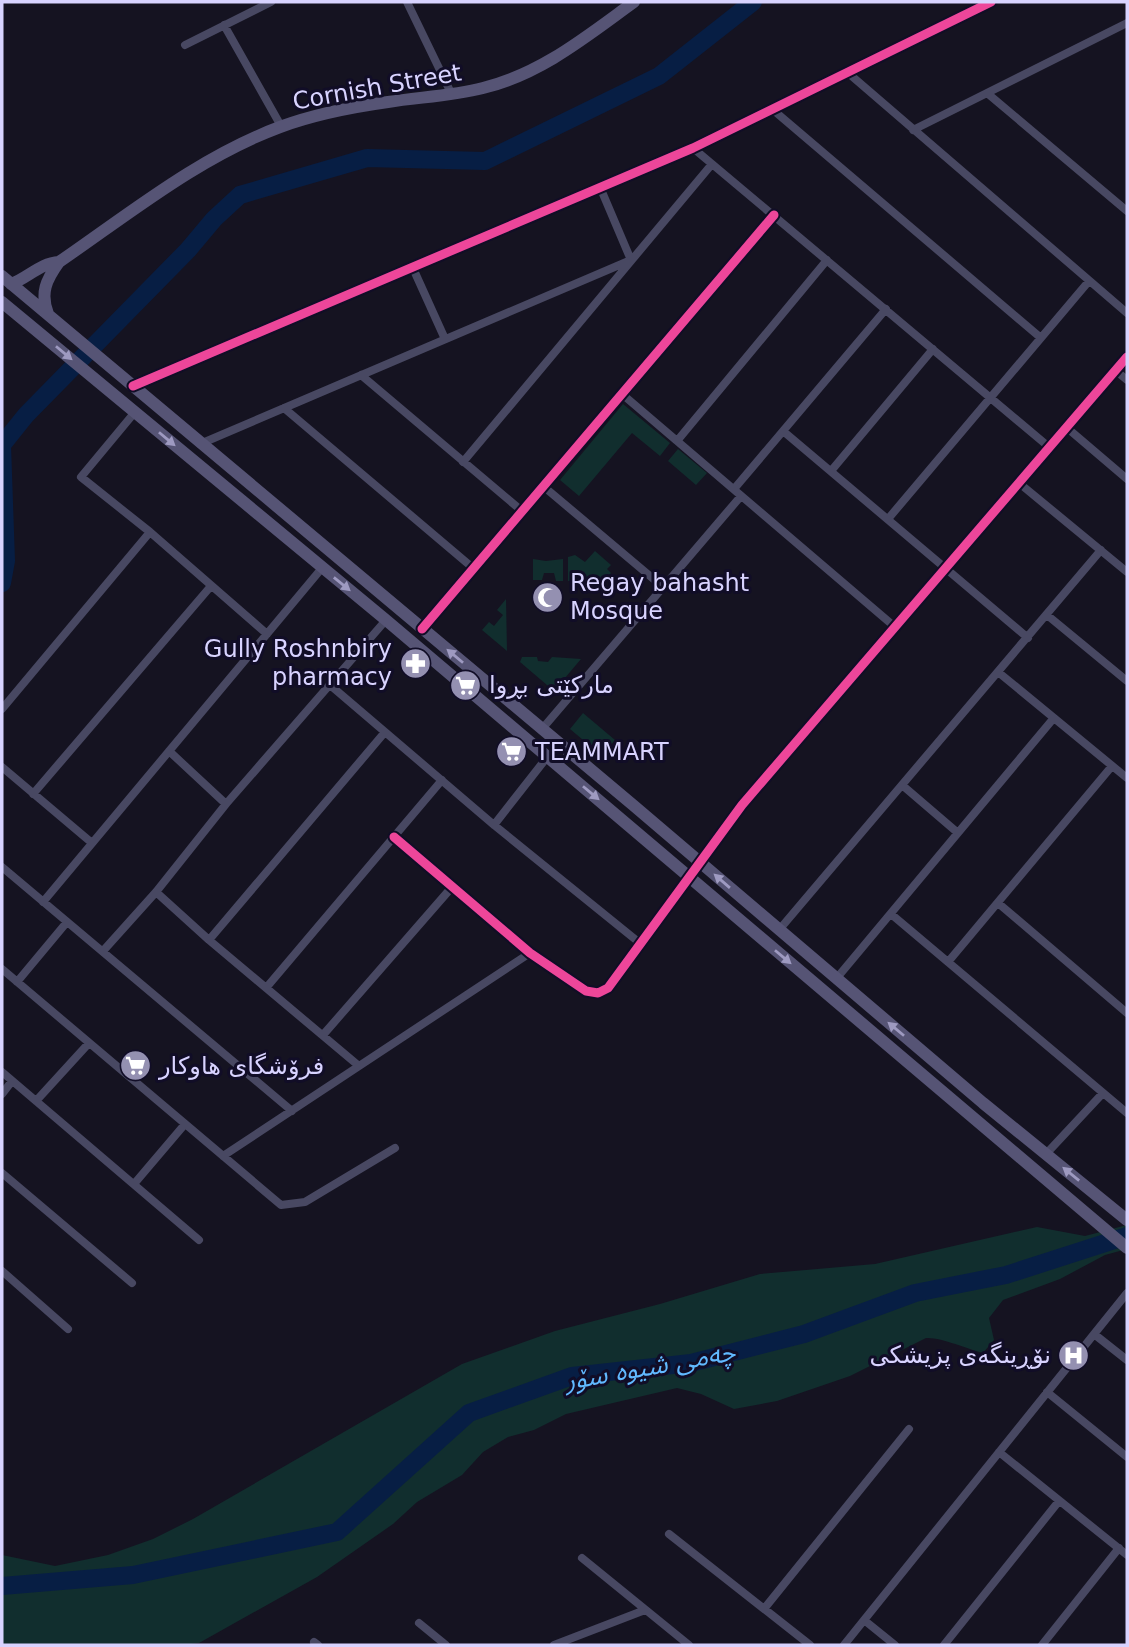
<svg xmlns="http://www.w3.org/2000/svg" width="1129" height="1647" font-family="'DejaVu Sans','Noto Sans Arabic',sans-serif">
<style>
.green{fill:#112e2e}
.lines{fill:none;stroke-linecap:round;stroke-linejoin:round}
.river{stroke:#071e44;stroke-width:18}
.street{stroke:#484862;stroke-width:8}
.secondary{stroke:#565475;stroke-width:12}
.cycleway-casing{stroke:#110d27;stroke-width:13}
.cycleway{stroke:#ed469a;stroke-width:9}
.oneway{fill:#9e9ac1}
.labels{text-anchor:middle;stroke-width:6;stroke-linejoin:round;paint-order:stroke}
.street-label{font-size:24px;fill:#d8d3ff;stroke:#110d27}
.poi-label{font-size:24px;fill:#d8d3ff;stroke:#110d27;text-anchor:start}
.water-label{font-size:26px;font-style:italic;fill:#61b9ff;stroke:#110d27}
</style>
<rect width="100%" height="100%" fill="#151321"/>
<path class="green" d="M623,404L670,443L660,456L632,433L579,496L560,480Z
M678,449L707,473L696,485L668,461Z
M595,551L611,565L607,569L611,573L605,580L568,581V557L575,555L585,562Z
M533,559L546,561L563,559V581H556L554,573H544L542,580H533Z
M506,599L507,651L482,630L489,622L494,626L503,615L497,610Z
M522,657H537L538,661L548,662L552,657L581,659L554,691L520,662Z
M583,713L615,740L602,756L570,729Z
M1127,1225V1249L1105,1255L1060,1279L1003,1300L989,1318L994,1340L983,1353C967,1349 941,1337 926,1338L850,1376L777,1401L734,1409L701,1394L677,1388L566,1414L534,1430L508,1437L483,1452L462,1475L417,1502L393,1524L317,1577L199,1643L184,1645H2V1555L55,1566L108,1555L153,1539L193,1519L462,1364L555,1331L660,1304L760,1274L875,1264L1037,1227L1085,1236Z"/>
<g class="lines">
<path class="river" d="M2,583L6,561L2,445L26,415L188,250L214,219L240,195L367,158L485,161L659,76L753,2
M2,1586L133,1575L337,1532L469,1413L572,1376L691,1363L804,1334L915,1293L1006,1275L1127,1236"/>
<path class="street" d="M407,2L452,95
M224,25L281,126
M185,45L271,2
M847,72L1127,313
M987,93L1127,211
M772,109L1041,338
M913,130L1127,23
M693,148L1049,447
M412,266L445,339
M1115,370L1127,380
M361,375L522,511
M133,386L693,148L991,2
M622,394L895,627
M284,408L473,568
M135,412L81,477L150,532L267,634
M1066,427L1127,479
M783,431L1028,638
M677,441L827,260
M200,444L631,260L600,187
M463,462L712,164
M831,471L933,349
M1019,483L1127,572
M543,486L663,587
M734,489L886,309
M888,519L1089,281
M1047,615L1127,681
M422,629L774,215
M998,672L1127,778
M330,685L494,825L641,944
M2,709L150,532
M542,729L741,496
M169,751L226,804
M2,767L92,843
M902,785L958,833
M33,794L211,586
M494,825L548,756
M394,837L530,953L586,991L598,993L608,988L742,805L1127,357
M2,867L292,1111
M156,892L209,940L359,1066
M43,902L322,568
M998,903L1127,1013
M891,914L1127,1113
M779,930L1101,550
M209,940L385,732
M103,951L156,892L226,804L386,620
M948,962L1112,766
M2,969L281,1205L305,1202L395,1148
M836,979L1053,719
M17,982L67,922
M266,988L442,780
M323,1035L452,887
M2,1072L199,1240
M2,1094L12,1081
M36,1101L89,1043
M1046,1154L1103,1093
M223,1156L530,953
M2,1173L132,1283
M134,1184L185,1124
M2,1271L68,1329
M1094,1334L1127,1360
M1047,1392L1127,1457
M999,1452L1127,1555
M669,1534L810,1645
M582,1558L689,1645
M764,1609L909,1429
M864,1620L895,1645
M419,1623L446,1645
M314,1642L318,1645
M554,1645L645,1610
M844,1645L1127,1293
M944,1645L1059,1501
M1042,1645L1119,1548"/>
<path class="secondary" d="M2,276L633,805L983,1103L1127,1220
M11,284C28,278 40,263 59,262
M2,302L386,620L1127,1248
M48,314C40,293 46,280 59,262C129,214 199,157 280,127C315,114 352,107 388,102C420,97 452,96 483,88C541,74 587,36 634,2"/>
<defs>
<path id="cycleway" d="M133,386L693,148L991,2
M422,629L774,215
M394,837L530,953L586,991L598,993L608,988L742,805L1127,357"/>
</defs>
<use href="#cycleway" class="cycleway-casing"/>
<use href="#cycleway" class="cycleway"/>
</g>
<defs><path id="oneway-solid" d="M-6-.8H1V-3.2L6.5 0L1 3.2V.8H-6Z" transform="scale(1.75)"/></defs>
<g class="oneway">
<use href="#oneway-solid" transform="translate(64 353) rotate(40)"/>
<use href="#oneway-solid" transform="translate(167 439) rotate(40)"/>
<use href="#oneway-solid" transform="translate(342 584) rotate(39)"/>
<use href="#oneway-solid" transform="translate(455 656) rotate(-140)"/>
<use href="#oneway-solid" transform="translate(591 793) rotate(40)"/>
<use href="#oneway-solid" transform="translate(722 881) rotate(-139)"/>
<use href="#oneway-solid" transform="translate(783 957) rotate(40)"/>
<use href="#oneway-solid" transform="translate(896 1029) rotate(-140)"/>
<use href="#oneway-solid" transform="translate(1071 1174) rotate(-141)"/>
</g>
<defs>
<symbol id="mosque-disc" viewBox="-11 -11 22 22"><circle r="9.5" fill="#9490b1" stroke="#110d27"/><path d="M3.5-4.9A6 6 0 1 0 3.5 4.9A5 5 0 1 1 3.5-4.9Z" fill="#fff"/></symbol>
<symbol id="pharmacy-disc" viewBox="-11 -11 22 22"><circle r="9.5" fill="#9490b1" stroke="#110d27"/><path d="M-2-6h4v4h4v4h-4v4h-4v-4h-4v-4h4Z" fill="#fff"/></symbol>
<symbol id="supermarket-disc" viewBox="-11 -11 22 22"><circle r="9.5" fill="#9490b1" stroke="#110d27"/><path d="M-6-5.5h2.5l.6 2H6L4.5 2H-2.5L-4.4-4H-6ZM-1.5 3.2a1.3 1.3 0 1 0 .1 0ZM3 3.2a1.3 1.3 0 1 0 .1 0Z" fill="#fff"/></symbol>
<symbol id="hospital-disc" viewBox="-11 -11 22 22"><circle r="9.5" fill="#9490b1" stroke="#110d27"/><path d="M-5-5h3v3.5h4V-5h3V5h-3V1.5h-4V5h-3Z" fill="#fff"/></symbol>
</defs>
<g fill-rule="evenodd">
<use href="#mosque-disc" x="530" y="580" width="35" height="35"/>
<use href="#pharmacy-disc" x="398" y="646" width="35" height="35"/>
<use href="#supermarket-disc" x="448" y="668" width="35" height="35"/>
<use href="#supermarket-disc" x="494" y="734" width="35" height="35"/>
<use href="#supermarket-disc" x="118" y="1048" width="35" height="35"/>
<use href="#hospital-disc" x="1056" y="1338" width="35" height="35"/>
</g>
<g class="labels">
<g class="street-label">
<text transform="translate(377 87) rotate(-10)" y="8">Cornish Street</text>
</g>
<g class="poi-label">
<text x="570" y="591">Regay bahasht<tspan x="570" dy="28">Mosque</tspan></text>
<text x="392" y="657" text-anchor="end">Gully Roshnbiry<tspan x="392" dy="28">pharmacy</tspan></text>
<text x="489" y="693">مارکێتی بڕوا</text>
<text x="535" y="760">TEAMMART</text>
<text x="159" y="1074">فرۆشگای ھاوکار</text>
<text x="1051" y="1363" text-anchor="end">نۆڕینگەی پزیشکی</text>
</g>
<g class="water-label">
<text transform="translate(650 1366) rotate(-10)" y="9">چەمی شیوە سۆر</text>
</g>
</g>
<rect width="1129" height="1647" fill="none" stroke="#d8d3ff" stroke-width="7"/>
</svg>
